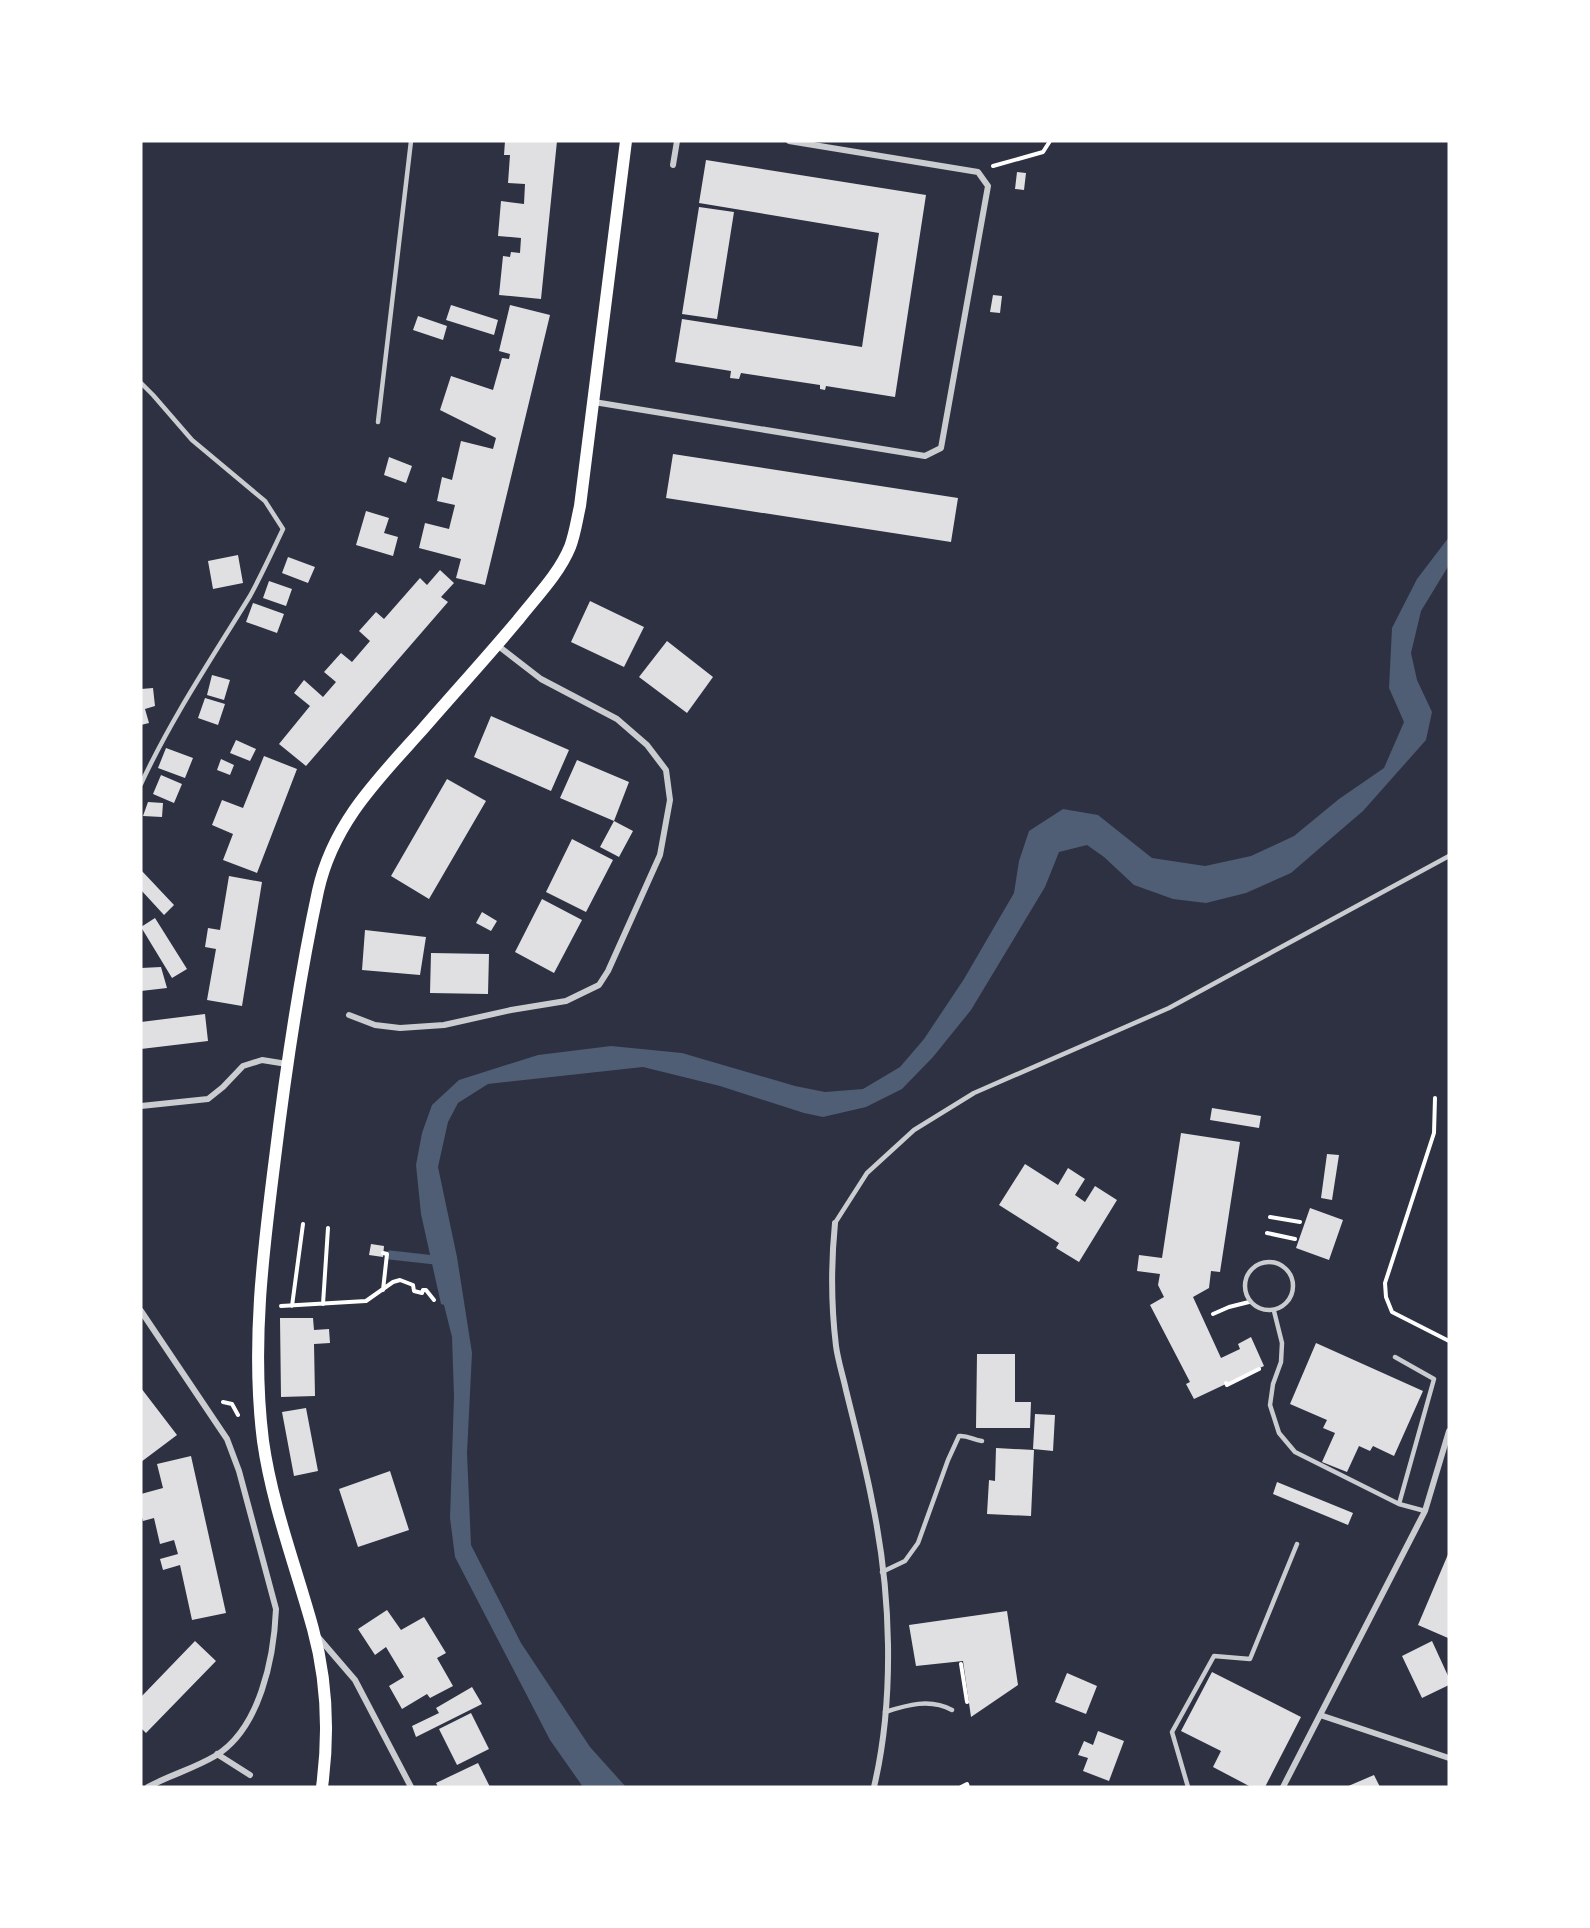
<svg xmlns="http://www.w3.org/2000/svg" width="1590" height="1928" font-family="Arial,sans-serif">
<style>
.water{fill:#4f5d75}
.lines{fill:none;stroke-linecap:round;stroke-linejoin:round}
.stream{stroke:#4f5d75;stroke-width:9}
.building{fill:#e0e0e3}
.path{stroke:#fff;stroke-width:4}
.service{stroke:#caccd0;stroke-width:4.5}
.minor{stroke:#caccd0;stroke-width:6}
.secondary{stroke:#fff;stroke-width:12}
</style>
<rect width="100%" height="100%" fill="#2d3142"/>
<path class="water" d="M1449,537V565L1421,611L1411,653L1417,680L1432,712L1426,740L1363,811L1328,841L1291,873L1246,893L1206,903L1173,899L1134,885L1104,857L1087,845L1059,852L1045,887L971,1010L933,1057L902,1089L866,1107L823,1117L804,1113L720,1086L643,1067L488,1084L458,1103L448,1122L438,1167L457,1257L472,1353L467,1453L471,1545L521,1643L590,1747L626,1787H583L550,1740L455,1557L450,1518L454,1396L452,1337L444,1305L441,1304L421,1214L416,1165L422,1133L432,1105L459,1080L538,1055L611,1046L682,1053L795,1086L825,1092L863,1089L900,1067L924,1039L964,979L1014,893L1019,861L1029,831L1063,809L1098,815L1152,858L1205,866L1251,856L1294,836L1339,799L1384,768L1404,722L1389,688L1392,628L1417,579Z"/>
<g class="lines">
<path class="stream" d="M390,1255L444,1261"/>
</g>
<path class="building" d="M505,141H557L541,299L499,295L503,256L510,257L511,252L520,253L521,238L498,236L501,201L524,204L525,184L508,183L510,155H504Z
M706,160L926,195L895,397L826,386L825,390L820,389V385L741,373L739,379L730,378L731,371L675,362L682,319L862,347L879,233L699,203Z
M1017,172L1026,173L1024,190L1015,189Z
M699,207L734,212L717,319L682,314Z
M993,295L1002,296L1000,313L990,312Z
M451,305L498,320L494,335L446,320Z
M510,305L550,315L485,585L456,578L461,559L419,548L425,523L449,529L455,505L437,501L442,477L452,480L461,441L493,449L496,438L440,410L451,376L493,390L502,358L509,359L510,354L499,351Z
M418,316L447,326L443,340L413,330Z
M673,454L958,498L951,542L666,498Z
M389,457L412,466L406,483L384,475Z
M366,511L389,518L384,533L398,537L393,556L356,545Z
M238,555L243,583L213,589L208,561Z
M288,557L315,567L308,583L282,573Z
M440,570L454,583L441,597L448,602L306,766L279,744L310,706L294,693L304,680L323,697L336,682L324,672L341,653L352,662L370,641L359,631L376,612L384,619L420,578L427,585Z
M269,581L292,589L286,606L263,598Z
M590,601L644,627L624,667L571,642Z
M253,603L284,614L277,633L246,622Z
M667,641L713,677L687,713L639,677Z
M212,675L230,680L224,700L207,695Z
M153,688L155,706L145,709L149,723L141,725V689Z
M205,698L225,704L218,725L198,718Z
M491,716L569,750L551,791L474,757Z
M236,740L256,749L250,761L230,753Z
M166,748L193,758L185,778L158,768Z
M264,756L297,769L257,873L223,860L233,834L212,825L222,800L243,808Z
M221,759L234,765L230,775L217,770Z
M577,760L629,782L614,821L560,798Z
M161,775L182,784L174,803L153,794Z
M447,779L486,801L429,899L391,876Z
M148,802L163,803L162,817L143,816Z
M614,821L633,831L619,857L600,847Z
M572,839L613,860L586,912L546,892Z
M141,870L174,905L164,915L141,890Z
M229,876L262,882L242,1006L207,1000L216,949L205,947L208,928L220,930Z
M542,899L582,920L554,973L515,952Z
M482,912L497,921L491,931L476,923Z
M155,918L187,969L172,978L141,927Z
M365,930L426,937L420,975L362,970Z
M431,953L489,954L488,994L430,993Z
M161,967L167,988L141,991V968Z
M205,1014L208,1041L141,1049V1022Z
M1212,1108L1261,1116L1259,1128L1210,1120Z
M1181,1133L1240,1142L1220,1272L1211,1271L1209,1288L1193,1297L1221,1358L1240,1349L1238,1344L1251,1337L1264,1366L1194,1399L1186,1384L1190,1382L1150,1305L1164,1297L1158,1285L1160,1274L1137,1271L1139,1255L1162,1258Z
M1327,1154L1339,1155L1332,1200L1321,1198Z
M1025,1164L1058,1185L1068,1168L1085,1179L1075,1195L1085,1202L1095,1186L1117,1200L1079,1262L1056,1248L1059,1243L999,1205Z
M1310,1208L1343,1220L1329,1260L1296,1248Z
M371,1244L384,1246L383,1257L369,1255Z
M280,1318H313L314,1330L329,1329L330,1343L314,1344L315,1396L281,1397Z
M1316,1343L1423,1391L1394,1456L1373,1446L1370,1451L1359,1446L1347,1472L1322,1462L1335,1433L1323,1428L1327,1420L1290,1404Z
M977,1354H1015V1402H1031L1030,1428H976Z
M141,1388L177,1435L141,1462Z
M306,1408L318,1471L294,1476L282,1412Z
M1035,1414L1055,1415L1053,1451L1033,1449Z
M996,1448L1034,1450L1031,1516L987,1514L989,1480L995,1481Z
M191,1456L226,1613L192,1620L180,1565L163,1570L160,1559L178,1554L174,1540L160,1544L154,1518L143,1521L141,1514V1494L163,1488L157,1464Z
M390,1471L409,1530L358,1547L339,1489Z
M1277,1482L1353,1513L1348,1525L1273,1494Z
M1449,1552V1636L1448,1638L1418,1625Z
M387,1610L401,1630L424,1617L446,1653L437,1658L453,1686L430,1698L427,1694L402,1709L389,1686L404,1677L386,1647L375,1655L358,1629Z
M1007,1611L1018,1685L971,1717L963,1661L916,1666L909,1625Z
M195,1641L216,1661L146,1733L141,1728V1697Z
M1432,1641L1449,1678V1685L1422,1698L1402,1656Z
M1212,1672L1301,1717L1265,1787H1251L1213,1767L1221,1751L1181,1731Z
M1067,1673L1097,1686L1086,1714L1055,1702Z
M472,1687L482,1704L416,1737L412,1726L439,1713L436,1708Z
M471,1713L489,1749L457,1765L439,1729Z
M1098,1731L1124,1741L1109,1781L1083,1771L1088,1758L1078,1755L1084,1741L1093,1745Z
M478,1763L490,1787H438L436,1783Z
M1374,1775L1380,1787H1346Z"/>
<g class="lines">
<path class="path" d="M993,166L1043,152L1050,141
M1435,1098L1434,1133L1385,1283L1386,1297L1392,1312L1449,1341
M1270,1217L1300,1222
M1267,1233L1295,1239
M383,1290L387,1254L383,1253
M323,1304L328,1228
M281,1306L366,1301L393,1282L400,1280L413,1285L414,1291L422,1293L423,1290H426L434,1300
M292,1306L303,1224
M1213,1314L1229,1307L1249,1302
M1226,1383L1227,1385L1259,1369
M223,1402L232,1404L238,1415
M961,1664L967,1702
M961,1787L967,1784L968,1787"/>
<path class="service" d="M141,383L153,395L192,440L265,501L283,529C272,552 262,574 250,596C212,658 172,717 141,784
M378,422L411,141
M835,1223L867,1173L914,1130L974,1093L1169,1008L1449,856
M1245 1286a24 24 0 1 1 48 0a24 24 0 1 1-48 0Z
M1274,1311L1282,1343L1281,1362L1273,1384L1270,1405L1279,1433L1295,1452L1399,1504L1425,1511
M1395,1357L1434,1379L1399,1504
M882,1572L905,1561L918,1543L948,1460L959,1436C968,1435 973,1440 982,1441
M885,1712C907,1705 930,1698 952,1710
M1188,1787L1172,1732L1214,1656L1250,1659L1297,1544"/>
<path class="minor" d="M673,165L677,141
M594,402L925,456L941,448L988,186L978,172L789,141
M349,1015L375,1025L400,1028L444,1025L511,1010L566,1001L599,985L608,971L660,855L670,800L666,770L647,745L617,719L541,679L497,645
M141,1106L208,1099L223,1087L243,1066L262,1060L287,1064
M835,1223C831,1264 831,1305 836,1346C838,1361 843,1376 846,1390C855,1427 865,1464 872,1501C891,1591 895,1698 874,1787
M141,1311L227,1439L239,1471L276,1609C274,1658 260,1729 215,1756C193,1769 170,1775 148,1787
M318,1637L355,1680L411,1787
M1320,1715L1449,1758
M217,1754L250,1775
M1283,1787L1425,1511L1449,1431"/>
<path class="secondary" d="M322,1787C329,1735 327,1680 313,1629C296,1567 272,1505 263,1441C251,1346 263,1252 275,1158C286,1068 299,979 318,891C333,823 378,779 422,730C454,693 487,657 518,620C536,597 559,574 570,547C575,534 577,519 580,506L626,141"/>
</g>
<rect width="1590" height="1928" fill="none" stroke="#ffffff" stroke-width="285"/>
</svg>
